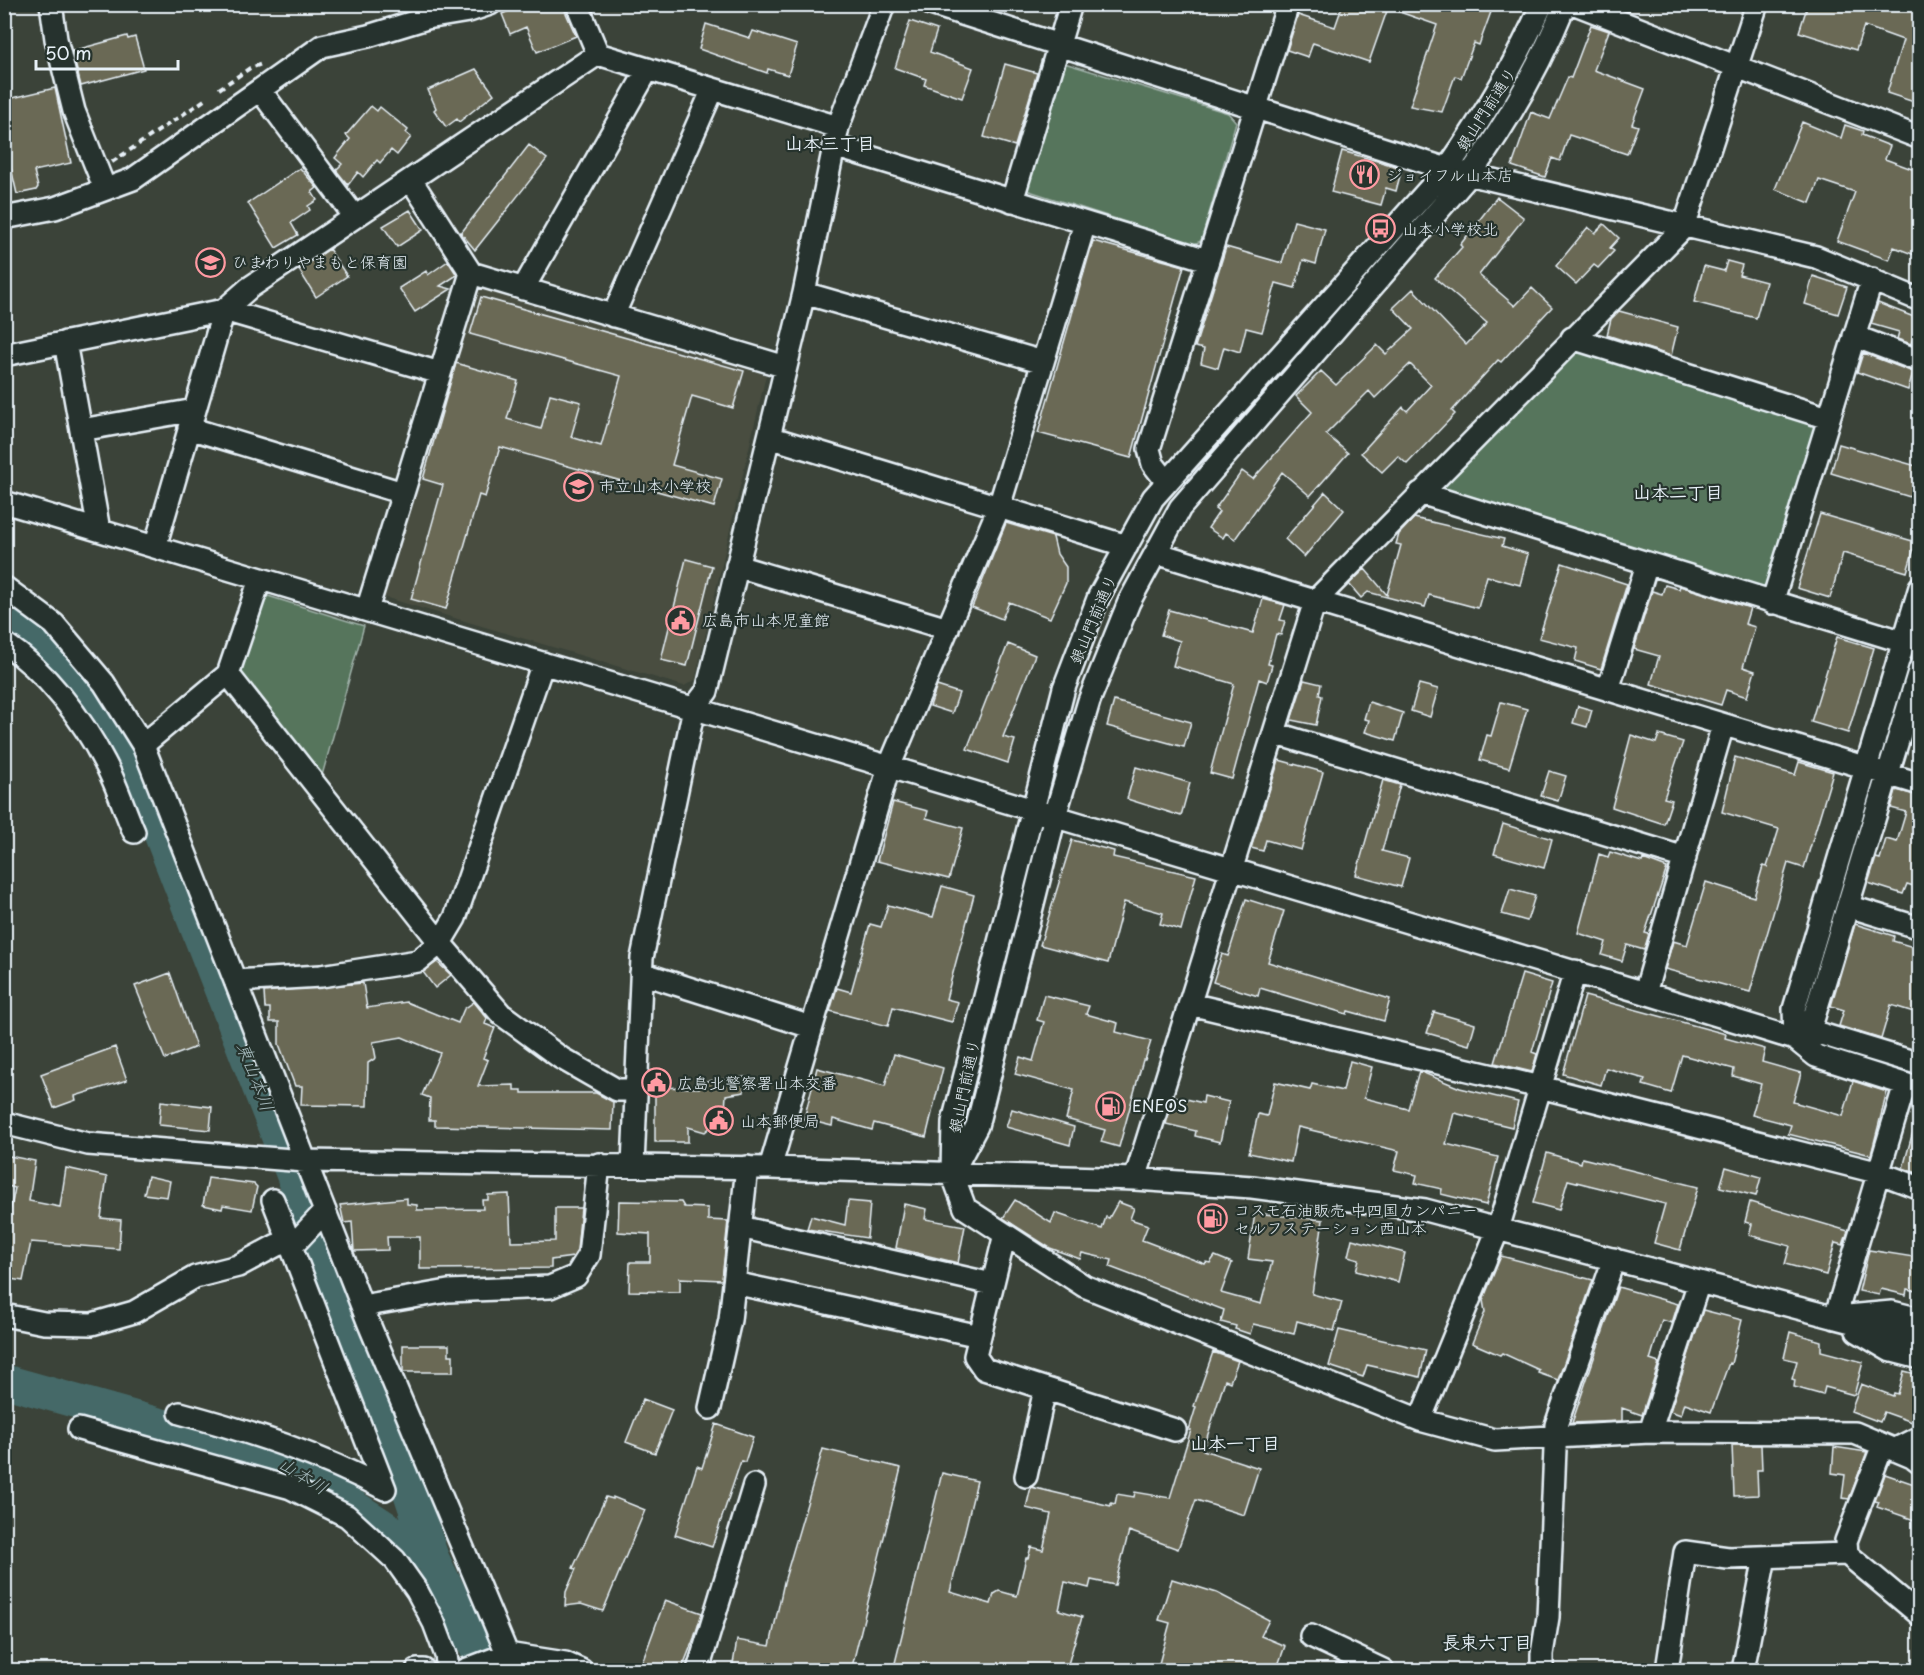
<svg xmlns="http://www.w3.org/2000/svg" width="1924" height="1675" font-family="'Playpen Sans','Klee One',sans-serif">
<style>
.built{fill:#494e41}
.green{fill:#57745c;stroke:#a0b2aa;stroke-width:1.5}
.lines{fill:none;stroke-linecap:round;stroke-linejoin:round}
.stream{stroke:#869fa1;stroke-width:6}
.river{stroke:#446967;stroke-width:34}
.building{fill:#6b6955;stroke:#e8f1f8;stroke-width:1.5}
.minor-casing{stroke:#e8f1f8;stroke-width:26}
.path{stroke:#e8f1f8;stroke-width:4;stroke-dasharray:6 4.5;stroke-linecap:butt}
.minor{stroke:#26332d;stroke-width:21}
.labels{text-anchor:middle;stroke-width:4.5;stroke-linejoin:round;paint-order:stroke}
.street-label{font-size:16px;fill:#e8f1f8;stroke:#26332d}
.poi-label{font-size:16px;fill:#e8f1f8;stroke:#26332d;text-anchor:start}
.neighbourhood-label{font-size:18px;font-weight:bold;fill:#e8f1f8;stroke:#26332d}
.water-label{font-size:18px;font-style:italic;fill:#a6bbbe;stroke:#26332d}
</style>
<rect width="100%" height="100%" fill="#3b4339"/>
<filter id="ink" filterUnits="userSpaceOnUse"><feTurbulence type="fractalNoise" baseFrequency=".0167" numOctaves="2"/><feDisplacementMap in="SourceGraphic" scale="12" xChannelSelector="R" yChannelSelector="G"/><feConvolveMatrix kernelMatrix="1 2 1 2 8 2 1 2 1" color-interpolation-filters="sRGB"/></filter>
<g filter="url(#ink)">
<path class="built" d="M475,285L766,375L695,680L684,686L384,597Z"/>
<path class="green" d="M1061,62L1228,113L1236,122L1201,241L1194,244L1023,189Z
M1572,352H1586L1811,419L1817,427L1770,585L1762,589L1443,493L1441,484Z
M268,596L364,626L321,779L239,670L262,600Z"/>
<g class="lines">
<path class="stream" d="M1829,930L1920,629
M1815,1042L1920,1075"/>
<path class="river" d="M22,628L71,673L135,768L370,1373L432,1558L487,1670
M4,1381L278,1458L432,1558"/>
</g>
<path class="building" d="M526,4H562L576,36L537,52L526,27L510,34L502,14Z
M1343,4H1468L1491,12L1479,45L1474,43L1461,78L1455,76L1442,112L1410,106L1437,25L1388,8L1369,62L1313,43L1308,57L1287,50L1298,15L1335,27Z
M1808,4H1920V104L1887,93L1903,40L1864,26L1856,50L1799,32Z
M910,21L937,30L930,52L973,68L962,98L924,85L926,79L895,68Z
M706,24L750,38L753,31L797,45L788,75L768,69L767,73L699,49Z
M1591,25L1609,31L1594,70L1645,89L1632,124L1638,126L1627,154L1569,135L1560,161L1552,158L1545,177L1512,166L1531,112L1550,119L1568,77L1571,78Z
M127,36L128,39L135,37L144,69L81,86L72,51Z
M1005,64L1037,73L1015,146L984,137Z
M476,69L494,94L459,122L457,119L446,127L434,110L436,108L428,90Z
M55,88L71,163L34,171L38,187L36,190L17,194L8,155L4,156V100Z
M371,106L377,111L380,107L408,130L406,133L411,137L397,155L391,150L380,163L377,160L363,177L358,172L348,185L336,170L342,164L335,158L350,139L346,135Z
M1802,122L1841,138L1845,125L1863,131L1862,135L1890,146L1885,159L1920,172V257L1894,247L1889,260L1837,241L1855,192L1819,180L1810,203L1775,189Z
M529,145L547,159L475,250L461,233Z
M1342,151L1402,168L1396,191L1386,188L1381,205L1331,192Z
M300,168L317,188L312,192L317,200L308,206L310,210L291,223L298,235L276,248L248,203Z
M1497,197L1524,218L1479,275L1515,306L1532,288L1552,307L1501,362L1498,360L1474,386L1452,411L1455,414L1407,464L1398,456L1382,472L1361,453L1403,407L1407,411L1431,385L1410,364L1375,398L1369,391L1326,434L1348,453L1310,496L1282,472L1235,539L1226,533L1223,538L1208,528L1219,512L1215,509L1242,471L1253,479L1312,412L1296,396L1321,371L1336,385L1377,345L1386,354L1413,329L1393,308L1413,289L1466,345L1487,323L1435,278L1462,247L1460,245Z
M410,210L423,230L397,247L383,226Z
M1294,221L1325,229L1316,264L1303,260L1295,288L1276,283L1262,332L1246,328L1240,352L1224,347L1218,368L1201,363L1204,349L1195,347L1226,247L1282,263Z
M1604,224L1619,238L1610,248L1614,251L1598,268L1594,265L1576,284L1556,266L1588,227L1595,233Z
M1093,241L1184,266L1131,458L1038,433Z
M329,249L347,276L316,297L299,270Z
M448,261L457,275L440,286L451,289L415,312L399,288L426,271L428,275Z
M1727,261L1742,265L1739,275L1766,282L1756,318L1694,302L1704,266L1724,271Z
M1813,276L1847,287L1838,314L1805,304Z
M481,297L744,371L733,408L692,396L672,465L722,479L714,507L500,447L485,497L479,495L446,609L411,599L443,485L423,479L456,363L518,381L507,419L541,429L550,394L581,402L571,437L601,446L621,376L470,334Z
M1878,303L1919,319L1911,344L1897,339L1899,332L1871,324Z
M1619,311L1678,327L1671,356L1607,335L1611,319Z
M1863,353L1913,372L1908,390L1857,372Z
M1839,444L1920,467V500L1831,473Z
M1325,492L1344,510L1304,557L1285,539Z
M1820,514L1916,542L1907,572L1843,553L1830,598L1797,588Z
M1414,518L1504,539L1502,546L1528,554L1520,585L1487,576L1478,608L1429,595L1425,607L1368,592L1361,598L1349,584L1365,569L1387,595L1401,545L1396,544L1399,534Z
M1006,523L1053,537L1057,554L1066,567V583L1050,618L1009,602L1002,619L972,607Z
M686,559L712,566L687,666L661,660Z
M1562,563L1627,584L1601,669L1575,661L1578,648L1539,638Z
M1665,585L1679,589L1680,586L1750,608L1745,624L1755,627L1743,667L1755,671L1747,697L1726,690L1721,705L1651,684L1659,656L1634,649L1652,591L1662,594Z
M1263,599L1285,605L1280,620L1285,621L1281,635L1276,634L1268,664L1272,665L1267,682L1259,679L1232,779L1210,773L1234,684L1173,666L1180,641L1161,635L1169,610L1253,633Z
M1837,637L1874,648L1848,733L1811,722Z
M1008,644L1035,655L1003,737L1015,740L1008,763L967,749Z
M1304,680L1321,684L1319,695L1322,696L1316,725L1291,720Z
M1419,684L1438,689L1430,717L1411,711Z
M937,686L959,693L952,713L930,706Z
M1114,701L1191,722L1184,747L1107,726Z
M1369,702L1403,713L1395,741L1365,732L1369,720L1364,719Z
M1501,702L1527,709L1509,768L1480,760L1487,735L1491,736Z
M1578,706L1592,710L1587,727L1573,723Z
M1631,735L1656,743L1659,735L1683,742L1664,798L1672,800L1664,824L1612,807Z
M1735,757L1795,775L1799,762L1833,772L1804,868L1788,863L1750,992L1665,969L1673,941L1687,945L1706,882L1754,897L1763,866L1767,867L1779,829L1722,812Z
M1279,760L1323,772L1301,850L1266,840L1263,851L1251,848Z
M1136,767L1190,783L1181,816L1127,799Z
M1549,771L1566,776L1558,801L1541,796Z
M1383,780L1400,785L1382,851L1409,858L1401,887L1356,875Z
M1896,790L1920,796V888L1907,884L1903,894L1868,883L1876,858L1880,859L1886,839L1897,842L1906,812L1891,808Z
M893,802L928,811L926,818L963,828L949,879L877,861Z
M1503,824L1552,839L1544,868L1494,854Z
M1072,840L1114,851L1113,857L1196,876L1181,930L1160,924L1163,913L1124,902L1108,963L1040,945Z
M1610,852L1642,862L1643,859L1667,868L1645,933L1649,934L1644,950L1627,945L1622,961L1602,955L1606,942L1578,933L1599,854L1608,857Z
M942,886L974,895L946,999L958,1002L952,1022L893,1007L888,1026L830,1011L837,988L851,992L870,924L881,927L888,905L933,917Z
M1510,889L1535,896L1527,921L1502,914Z
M1246,899L1284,911L1268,962L1390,999L1384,1021L1348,1011L1347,1014L1260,988L1258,996L1213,982L1222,954L1228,956Z
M1855,924L1894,936L1893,941L1920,949V1014L1891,1005L1881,1039L1839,1026L1844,1010L1831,1006Z
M437,962L451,975L435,988L423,972Z
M170,973L196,1047L165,1059L135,986Z
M1522,974L1552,983L1532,1052L1537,1054L1532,1072L1495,1063Z
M363,983L367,1008L406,1002L458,1023L464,1009L474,1002L487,1018L485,1024L495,1028L483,1058L488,1060L478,1086L514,1085V1090H522V1093H596L613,1102L612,1130L435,1126V1120H429L430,1098L422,1095L440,1053L402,1037L373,1042L376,1058L368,1063L367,1106L301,1105L302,1086H295L279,1044V1022H270V1008H265L264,992Z
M1044,995L1089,1006L1086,1014L1118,1023L1116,1032L1151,1041L1145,1060H1143L1119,1147L1101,1142L1105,1130L1066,1119L1074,1090L1015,1074L1020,1057L1033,1061L1044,1022L1037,1020Z
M1585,996L1726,1034L1725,1038L1765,1049L1762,1062L1801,1073L1793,1102L1843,1116L1853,1081L1887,1092L1871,1155L1788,1134L1791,1125L1752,1115L1761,1084L1733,1076L1734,1069L1682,1055L1671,1093L1643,1085L1645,1079L1606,1068L1601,1085L1563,1074Z
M1434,1012L1475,1024L1469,1045L1427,1033Z
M115,1047L127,1080L75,1096L76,1100L54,1108L41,1074Z
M894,1054L943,1068L926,1137L874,1123L872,1130L833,1119L832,1126L804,1119L817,1068L885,1086Z
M1350,1061L1372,1067L1364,1098L1408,1109L1419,1071L1460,1088L1518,1102L1512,1127L1454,1113L1446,1144L1498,1157L1486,1205L1441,1194L1442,1189L1415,1183L1417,1175L1394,1170L1399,1151L1298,1127L1291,1162L1249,1153L1258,1114L1267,1116L1275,1082L1310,1090L1312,1084L1343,1091Z
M745,1077L744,1092L726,1095L724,1126H712L705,1132L688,1127V1142H655V1087L699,1088V1082Z
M1174,1096L1203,1103L1204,1096L1229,1102L1220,1142L1195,1136L1196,1131L1166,1124Z
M161,1101L212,1107L210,1130L159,1125Z
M1012,1109L1074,1127L1070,1145L1006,1127Z
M1915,1124L1920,1125V1174L1903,1168Z
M1547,1153L1581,1163L1582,1158L1698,1187L1680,1250L1654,1243L1665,1204L1568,1180L1559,1210L1533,1203Z
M4,1155L35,1161L29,1201L60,1207L66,1168L107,1177L101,1218L121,1220L119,1249L31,1242L23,1281L4,1278V1241L15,1188L4,1185Z
M1726,1167L1761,1177L1756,1196L1720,1187Z
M148,1176L170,1181L167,1197L144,1194Z
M208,1178L254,1184L257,1187L252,1210L223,1205L222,1209L203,1205Z
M509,1194L511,1242L555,1241V1208H581L577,1251L573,1257L551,1260V1268L420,1269V1237H387L388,1250L354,1251L352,1222L344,1223L340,1205L407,1198V1204L417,1205V1210L483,1209L482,1200H488V1195Z
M1015,1200L1051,1223L1055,1213L1102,1229L1106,1217L1109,1218L1118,1202L1134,1208L1130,1219L1148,1225L1142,1240L1205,1264L1206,1262L1210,1263L1215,1256L1232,1263L1221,1293L1261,1304L1272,1262L1248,1259L1255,1213L1323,1220L1312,1294L1342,1302L1334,1331L1297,1321L1294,1334L1253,1324L1250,1334L1235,1329L1236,1326L1221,1322L1224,1310L1110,1267L1112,1260L1082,1253L1080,1259L1050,1248L1003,1218Z
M619,1201L681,1202L684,1207L708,1208V1220L728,1221L722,1280L680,1278V1292L629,1291L630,1262H650V1234L618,1232Z
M848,1201L870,1203L867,1238L807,1229L811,1216L845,1225Z
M1750,1202L1848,1231L1843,1245L1835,1243L1826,1275L1785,1264L1790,1246L1749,1235L1752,1224L1745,1222Z
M904,1204L927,1209L925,1219L965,1226L958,1263L896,1248Z
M1352,1239L1405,1253L1398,1282L1356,1271L1359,1259L1348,1256Z
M1869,1250L1914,1257L1913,1263L1920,1265V1292L1907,1289L1906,1295L1881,1289L1879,1295L1859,1291Z
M1501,1256L1593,1280L1558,1380L1538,1373L1539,1370L1502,1353L1500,1355L1472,1343L1485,1312L1483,1300Z
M1618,1287L1678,1304L1672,1323L1662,1320L1650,1360L1659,1363L1642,1415L1622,1408V1421L1572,1423Z
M1703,1310L1742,1320L1731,1364L1729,1363L1711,1412L1685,1403L1681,1415L1670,1411Z
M1339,1330L1426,1350L1420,1377L1367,1365L1363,1377L1329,1366Z
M1790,1332L1821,1341V1351L1863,1362L1854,1395L1825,1387L1823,1395L1794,1387L1795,1380L1792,1379L1797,1361L1784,1358Z
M403,1345H449V1355H453V1372H403Z
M1213,1352L1238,1361L1230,1382L1225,1380L1203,1450L1259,1468L1244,1515L1196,1500L1178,1549L1129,1531L1115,1585L1091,1580L1089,1588L1065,1582L1059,1610L1082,1617L1066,1671H893L942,1473L977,1481L950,1592L991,1604L994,1594L999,1591L1017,1596L1026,1558H1028L1031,1547L1043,1550L1051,1514L1026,1508L1031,1487L1111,1506V1503L1115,1504L1117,1494L1134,1497L1135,1492L1170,1498L1191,1430H1189L1196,1407L1194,1406Z
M1904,1371L1920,1375V1410L1915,1423L1884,1412L1880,1422L1851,1411L1861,1384L1893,1396L1894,1393L1898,1394Z
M643,1399L672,1410L655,1453L626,1442Z
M716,1424L753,1437L745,1462L741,1461L712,1547L675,1535L697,1466L702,1468Z
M1732,1445H1761L1762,1470H1757L1758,1495L1734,1496Z
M1834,1447L1867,1452L1849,1499L1842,1498L1845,1475L1832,1473Z
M823,1449L901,1468L851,1671H751L752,1667L733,1664L737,1640L770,1646L784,1582Z
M1885,1474L1920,1486V1522L1877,1507L1879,1502L1875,1501Z
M606,1497L613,1499V1497L645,1510L603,1611L581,1604L565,1606L566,1592L576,1569L573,1568Z
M1172,1579L1217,1593L1269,1620L1261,1636L1285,1646L1276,1671H1157L1170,1623L1159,1620Z
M665,1600L702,1613L694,1638L681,1671H639Z"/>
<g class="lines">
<defs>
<path id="minor" d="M51,4L56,39L74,111L105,189
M577,4L598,54
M931,4L1447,169L1816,257L1920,300
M1542,4C1516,63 1484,116 1447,169L1153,498L1099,596L1064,688L1028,829L953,1122L952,1173L965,1208L1084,1286L1420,1420L1495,1440L1650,1432L1855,1433L1912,1457L1920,1463
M1575,4L1920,138
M260,90L355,217
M834,146L1207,260
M411,180L471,273L786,367
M1012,201L1071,4
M4,218L55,208L133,179L322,46L368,36L427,18L469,11L490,4
M523,289L648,69
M804,293L1043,362
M613,316L713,89
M1854,336L1920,361
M1572,338L1828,418
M65,342L99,530
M4,355L224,310L440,373
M189,428L403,493
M81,430L195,410
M769,437L1127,546
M1167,482L1153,464L1149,449L1288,4
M1420,493L1904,642
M4,502L1645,993L1795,1039L1816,1056L1920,1089
M155,547L224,310L249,288L598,54L838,127
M1156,553L1920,784
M737,566L948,629
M4,587L54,624L104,683L143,745L369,1324L514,1670
M1772,603L1872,279
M367,610L471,273
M4,643C46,671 82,718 105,763C117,785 124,809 134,832
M228,674L440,943L501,1014L561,1058L617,1090H636
M1608,690L1647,564
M1274,733L1685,858
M143,745L228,674L260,579
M1848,906L1920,928
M641,973L811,1027
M235,981L321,976L418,961L440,943L455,918L543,663
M1645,993L1723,725
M1190,1004L1540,1087L1880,1173L1920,1188
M1795,1039L1794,1009L1920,587
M1795,1039L1813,1020L1920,668
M1795,1039L1821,1034L1920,1064
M4,1123L88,1144L305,1161L770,1168L1135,1179L1252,1187L1425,1210L1920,1340
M633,1165L642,958L694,708L707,691L804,293L838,127L884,4
M770,1168L889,767L999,507L1085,223
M954,1169L977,1126L1055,816L1089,701L1129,602L1180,508L1471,173C1510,119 1540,66 1565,4
M1135,1179L1315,601L1684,227L1757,4
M740,1227L992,1284
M1005,1234L975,1356L984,1369L1175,1430
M734,1283L980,1336
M362,1306L448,1291L550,1287L576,1276L589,1255L599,1164
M4,1315L44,1323L92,1324L134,1312L195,1277L238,1266L277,1245L297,1241L325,1211
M1848,1316L1892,1312L1920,1319
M1835,1318L1905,1084
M1857,1331L1889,1350L1920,1358
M710,1408L730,1320L747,1167
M180,1413C251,1432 319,1454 385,1489L273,1200
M1420,1420L1498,1229L1575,971
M79,1429L291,1488L347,1516L395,1560L417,1591L434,1623L446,1655L448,1670
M1650,1432L1699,1282
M1894,1450L1920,1437
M1026,1476L1045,1389
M1847,1554L1846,1541L1883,1445
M1311,1636L1383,1670
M417,1670H424
M465,1670L507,1654L565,1663L581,1670
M698,1670L754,1485
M1542,1670V1654L1548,1617L1556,1425L1614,1259
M1667,1670L1685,1552L1728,1558L1847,1554L1920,1615
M1743,1670L1765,1557"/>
</defs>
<use href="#minor" class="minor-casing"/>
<path class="path" d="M219,89L250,68L262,64
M112,162L206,99"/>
<use href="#minor" class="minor"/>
</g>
</g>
<defs>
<symbol id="restaurant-ring" viewBox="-11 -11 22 22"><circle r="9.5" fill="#26332d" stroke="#ff9aa2" stroke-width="1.5"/><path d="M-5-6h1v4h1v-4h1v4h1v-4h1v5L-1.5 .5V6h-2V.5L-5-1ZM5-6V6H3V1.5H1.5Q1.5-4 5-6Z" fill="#ff9aa2"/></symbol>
<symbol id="bus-ring" viewBox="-11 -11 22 22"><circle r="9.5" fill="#26332d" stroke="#ff9aa2" stroke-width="1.5"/><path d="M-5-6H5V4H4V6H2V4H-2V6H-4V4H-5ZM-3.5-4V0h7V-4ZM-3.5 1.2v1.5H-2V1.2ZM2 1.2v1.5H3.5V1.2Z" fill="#ff9aa2"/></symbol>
<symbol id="school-ring" viewBox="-11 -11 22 22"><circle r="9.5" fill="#26332d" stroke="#ff9aa2" stroke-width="1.5"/><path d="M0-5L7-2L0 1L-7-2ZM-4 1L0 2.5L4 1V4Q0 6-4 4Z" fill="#ff9aa2"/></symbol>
<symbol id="civic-ring" viewBox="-11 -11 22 22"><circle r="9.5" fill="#26332d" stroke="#ff9aa2" stroke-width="1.5"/><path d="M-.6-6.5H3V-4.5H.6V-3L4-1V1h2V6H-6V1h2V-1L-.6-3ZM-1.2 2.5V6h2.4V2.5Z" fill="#ff9aa2"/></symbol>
<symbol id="fuel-ring" viewBox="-11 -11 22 22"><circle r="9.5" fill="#26332d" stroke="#ff9aa2" stroke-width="1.5"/><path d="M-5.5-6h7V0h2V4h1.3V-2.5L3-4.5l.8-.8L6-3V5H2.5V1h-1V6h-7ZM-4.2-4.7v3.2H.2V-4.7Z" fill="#ff9aa2"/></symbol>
</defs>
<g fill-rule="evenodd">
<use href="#restaurant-ring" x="1348" y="158" width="33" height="33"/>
<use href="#bus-ring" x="1364" y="212" width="33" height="33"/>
<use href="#school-ring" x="194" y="246" width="33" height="33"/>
<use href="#school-ring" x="562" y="470" width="33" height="33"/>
<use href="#civic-ring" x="664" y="604" width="33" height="33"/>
<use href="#civic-ring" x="640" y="1066" width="33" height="33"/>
<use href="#fuel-ring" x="1094" y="1090" width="33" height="33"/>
<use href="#civic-ring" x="702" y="1104" width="33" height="33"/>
<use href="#fuel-ring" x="1196" y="1202" width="33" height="33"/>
</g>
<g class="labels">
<g class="street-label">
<text transform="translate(1486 109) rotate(-57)" y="6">銀山門前通り</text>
<text transform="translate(1093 619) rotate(-67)" y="6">銀山門前通り</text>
<text transform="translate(964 1086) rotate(-78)" y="6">銀山門前通り</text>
</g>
<g class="poi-label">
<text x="1386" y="181">ジョイフル山本店</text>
<text x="1402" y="235">山本小学校北</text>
<text x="232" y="268">ひまわりやまもと保育園</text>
<text x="599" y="492">市立山本小学校</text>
<text x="702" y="626">広島市山本児童館</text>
<text x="677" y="1089">広島北警察署山本交番</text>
<text x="1132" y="1112">ENEOS</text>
<text x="740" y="1127">山本郵便局</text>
<text x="1234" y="1216">コスモ石油販売 中四国カンパニー<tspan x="1234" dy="18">セルフステーション西山本</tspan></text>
</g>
<g class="neighbourhood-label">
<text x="830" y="150">山本三丁目</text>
<text x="1678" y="499">山本二丁目</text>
<text x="1235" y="1450">山本一丁目</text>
<text x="1487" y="1649">長束六丁目</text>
</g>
<g class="water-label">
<text transform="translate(255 1077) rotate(69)" y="6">東山本川</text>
<text transform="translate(303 1476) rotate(32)" y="6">山本川</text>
</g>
</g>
<rect width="1924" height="1675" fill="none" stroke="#26332d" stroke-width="24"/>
<rect x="12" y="12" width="1900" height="1651" fill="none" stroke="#e8f1f8" stroke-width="2" filter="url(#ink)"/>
<path d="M36 60v9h142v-9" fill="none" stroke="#e8f1f8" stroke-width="3"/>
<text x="45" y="60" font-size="18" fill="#e8f1f8" stroke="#26332d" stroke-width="4.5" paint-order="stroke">50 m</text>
</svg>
